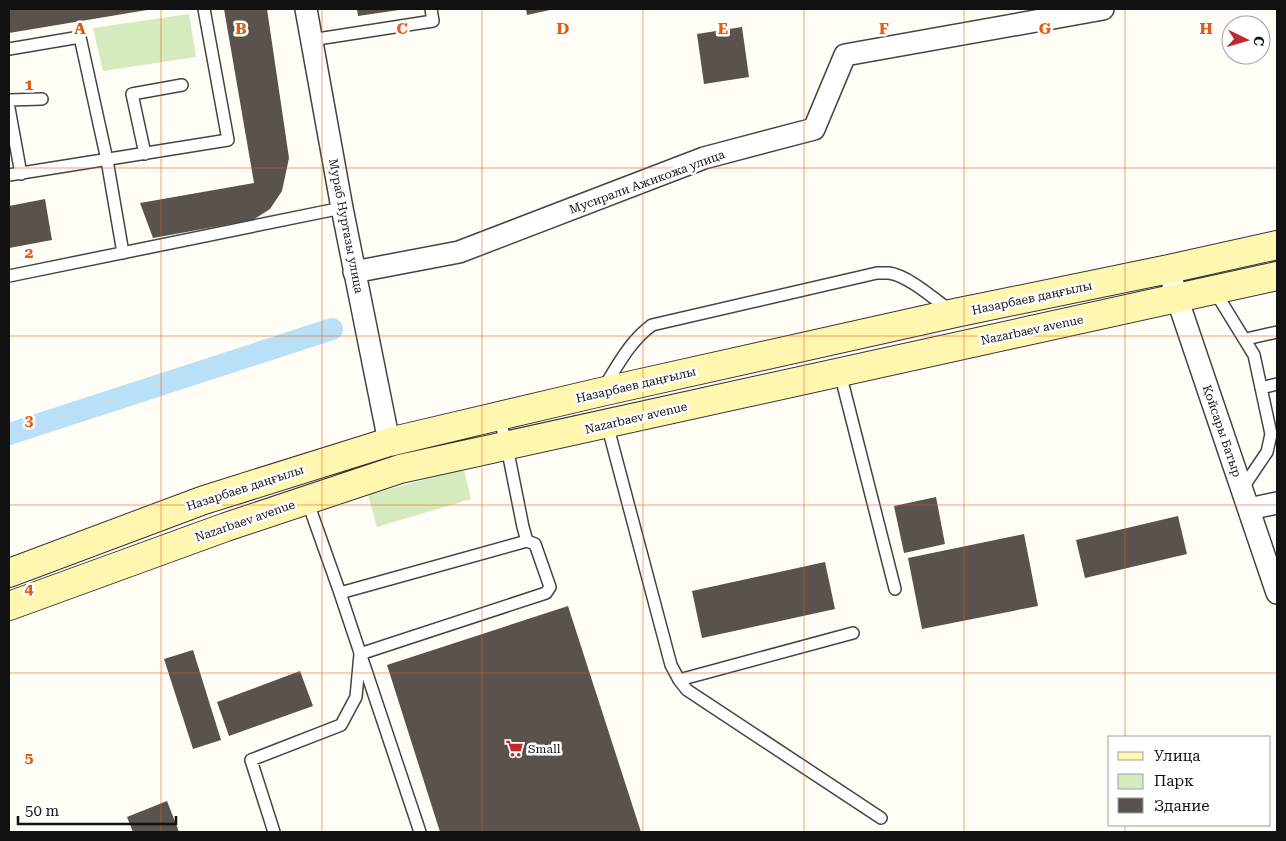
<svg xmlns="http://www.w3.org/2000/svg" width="1286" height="841" font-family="'Roboto Serif',serif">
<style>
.green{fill:#d5ebbd}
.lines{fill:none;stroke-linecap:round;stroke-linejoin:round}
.canal{stroke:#b9e0f7;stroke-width:22}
.building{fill:#5a524d}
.service-casing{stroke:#444;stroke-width:14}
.minor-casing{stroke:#444;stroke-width:24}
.secondary-casing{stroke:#333;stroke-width:30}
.service{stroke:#fff;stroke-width:11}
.minor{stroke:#fff;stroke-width:21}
.secondary{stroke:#fff6b0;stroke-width:28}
.grid{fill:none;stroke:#e8590c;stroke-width:1;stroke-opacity:0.55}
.labels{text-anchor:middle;stroke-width:5;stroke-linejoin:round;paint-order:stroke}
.street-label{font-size:12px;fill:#111;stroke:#fff}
.poi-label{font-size:12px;fill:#111;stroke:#fff;text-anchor:start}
.grid-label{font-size:16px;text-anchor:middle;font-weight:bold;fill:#e8590c;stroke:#fff;stroke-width:5;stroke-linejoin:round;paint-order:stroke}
</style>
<rect width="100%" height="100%" fill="#fffdf5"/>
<path class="green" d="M189,14L196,57L103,71L93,28Z
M464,469L471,499L377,527L368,495Z"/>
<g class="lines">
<path class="canal" d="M9,434L332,329"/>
</g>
<path class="building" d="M9,9H147V10L9,33Z
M224,9H267L289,158L282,191L270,209L253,220L153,238L140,203L254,183Z
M357,9H399V10L358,16Z
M526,9H550V10L527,15Z
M742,27L749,77L704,84L697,34Z
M45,199L52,240L9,248V206Z
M936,497L945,544L904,553L894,506Z
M1178,516L1187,554L1085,578L1076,540Z
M1024,534L1038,606L922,629L908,558Z
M825,562L835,609L702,638L692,591Z
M568,606L641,832H440L387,665Z
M193,650L221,740L193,749L164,659Z
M300,671L313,706L229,736L217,702Z
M167,801L179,832H133L127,817Z"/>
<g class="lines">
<defs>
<path id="service" d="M311,40L433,21L431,9
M9,49L80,37L107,160L123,253
M9,100L42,99
M9,108L21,174
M145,154L132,94L182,85
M9,175L228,140L204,9
M9,276L342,208
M1214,290L1254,355L1271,434L1267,452L1242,489
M1246,339L1277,332
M840,373L895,589
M604,387C618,365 630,341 652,325L877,273C881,273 886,273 889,273C909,276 934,299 951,311
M1261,388L1277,384
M607,424L671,665L679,680L687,690L881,818
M307,500L340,593L527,541L523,527L507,447L499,416
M340,593L420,832
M679,680L853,633
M274,832L251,760L341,725L356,697L360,654L546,593L550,587L535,544L527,541"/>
<path id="minor" d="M306,9L342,208L389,442
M1169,269L1177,298L1277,593
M354,272L459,252L704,158L814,129L845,55L1103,9
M1249,509L1277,503"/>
<path id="secondary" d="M9,573L204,500L389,442L601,392L955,313L1169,269L1277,245
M9,606L226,527L400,469L1277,276"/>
</defs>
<use href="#service" class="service-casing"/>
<use href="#minor" class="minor-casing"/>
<use href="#secondary" class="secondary-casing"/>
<use href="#service" class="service"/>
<use href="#minor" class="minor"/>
<use href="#secondary" class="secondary"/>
</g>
<path class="grid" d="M161,9V832M322,9V832M482,9V832M643,9V832M804,9V832M964,9V832M1125,9V737M9,168H1277M9,336H1277M9,505H1277M9,673H1277M1125,825V832"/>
<defs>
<symbol id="supermarket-bare" viewBox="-9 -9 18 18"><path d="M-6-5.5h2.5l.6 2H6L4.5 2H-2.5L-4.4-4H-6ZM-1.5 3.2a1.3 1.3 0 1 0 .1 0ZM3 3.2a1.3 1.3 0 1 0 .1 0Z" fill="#c4262e" stroke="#fff" stroke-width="2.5" paint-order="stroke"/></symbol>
</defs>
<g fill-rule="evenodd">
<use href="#supermarket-bare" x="502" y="736" width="25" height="25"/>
</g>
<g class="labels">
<g class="street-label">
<text transform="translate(647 182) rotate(-20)" y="4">Мусирали Ажикожа улица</text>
<text transform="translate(346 226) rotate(79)" y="4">Мураб Нуртазы улица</text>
<text transform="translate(1032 298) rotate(-12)" y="4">Назарбаев даңғылы</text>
<text transform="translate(1032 330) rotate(-12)" y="4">Nazarbaev avenue</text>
<text transform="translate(636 385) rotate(-13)" y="4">Назарбаев даңғылы</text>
<text transform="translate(636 418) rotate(-13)" y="4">Nazarbaev avenue</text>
<text transform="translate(1222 431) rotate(71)" y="4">Қойсары Батыр</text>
<text transform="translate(245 488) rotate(-18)" y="4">Назарбаев даңғылы</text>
<text transform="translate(245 521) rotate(-19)" y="4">Nazarbaev avenue</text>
</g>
<g class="poi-label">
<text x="528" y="753">Small</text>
</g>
</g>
<g class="grid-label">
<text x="80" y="34">A</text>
<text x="241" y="34">B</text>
<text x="402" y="34">C</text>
<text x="563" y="34">D</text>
<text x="723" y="34">E</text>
<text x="884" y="34">F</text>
<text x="1045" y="34">G</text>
<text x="1206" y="34">H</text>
<text x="29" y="90">1</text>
<text x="29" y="258">2</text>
<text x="29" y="426">3</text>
<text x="29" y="594">4</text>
<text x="29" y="763">5</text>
</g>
<rect width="1286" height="841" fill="none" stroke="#111111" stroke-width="20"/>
<rect x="1108" y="736" width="162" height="90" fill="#ffffff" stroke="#a0a0a0"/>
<rect x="1118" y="752" width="25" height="8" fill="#fff6b0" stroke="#a0a0a0"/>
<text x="1154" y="761" font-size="15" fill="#111111">Улица</text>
<rect x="1118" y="774" width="25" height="15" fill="#d5ebbd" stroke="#a0a0a0"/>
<text x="1154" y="786" font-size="15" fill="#111111">Парк</text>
<rect x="1118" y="798" width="25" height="15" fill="#5a524d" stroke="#a0a0a0"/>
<text x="1154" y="811" font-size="15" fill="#111111">Здание</text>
<g transform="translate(1246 40) rotate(95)"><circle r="24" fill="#ffffff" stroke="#a0a0a0"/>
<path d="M0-4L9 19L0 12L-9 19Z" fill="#c4262e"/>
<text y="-8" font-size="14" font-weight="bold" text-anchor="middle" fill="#111111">С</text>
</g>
<path d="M18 816v8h158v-8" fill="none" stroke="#111111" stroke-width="2.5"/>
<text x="25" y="816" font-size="15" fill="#111111" stroke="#ffffff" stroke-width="4" paint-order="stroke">50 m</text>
</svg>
